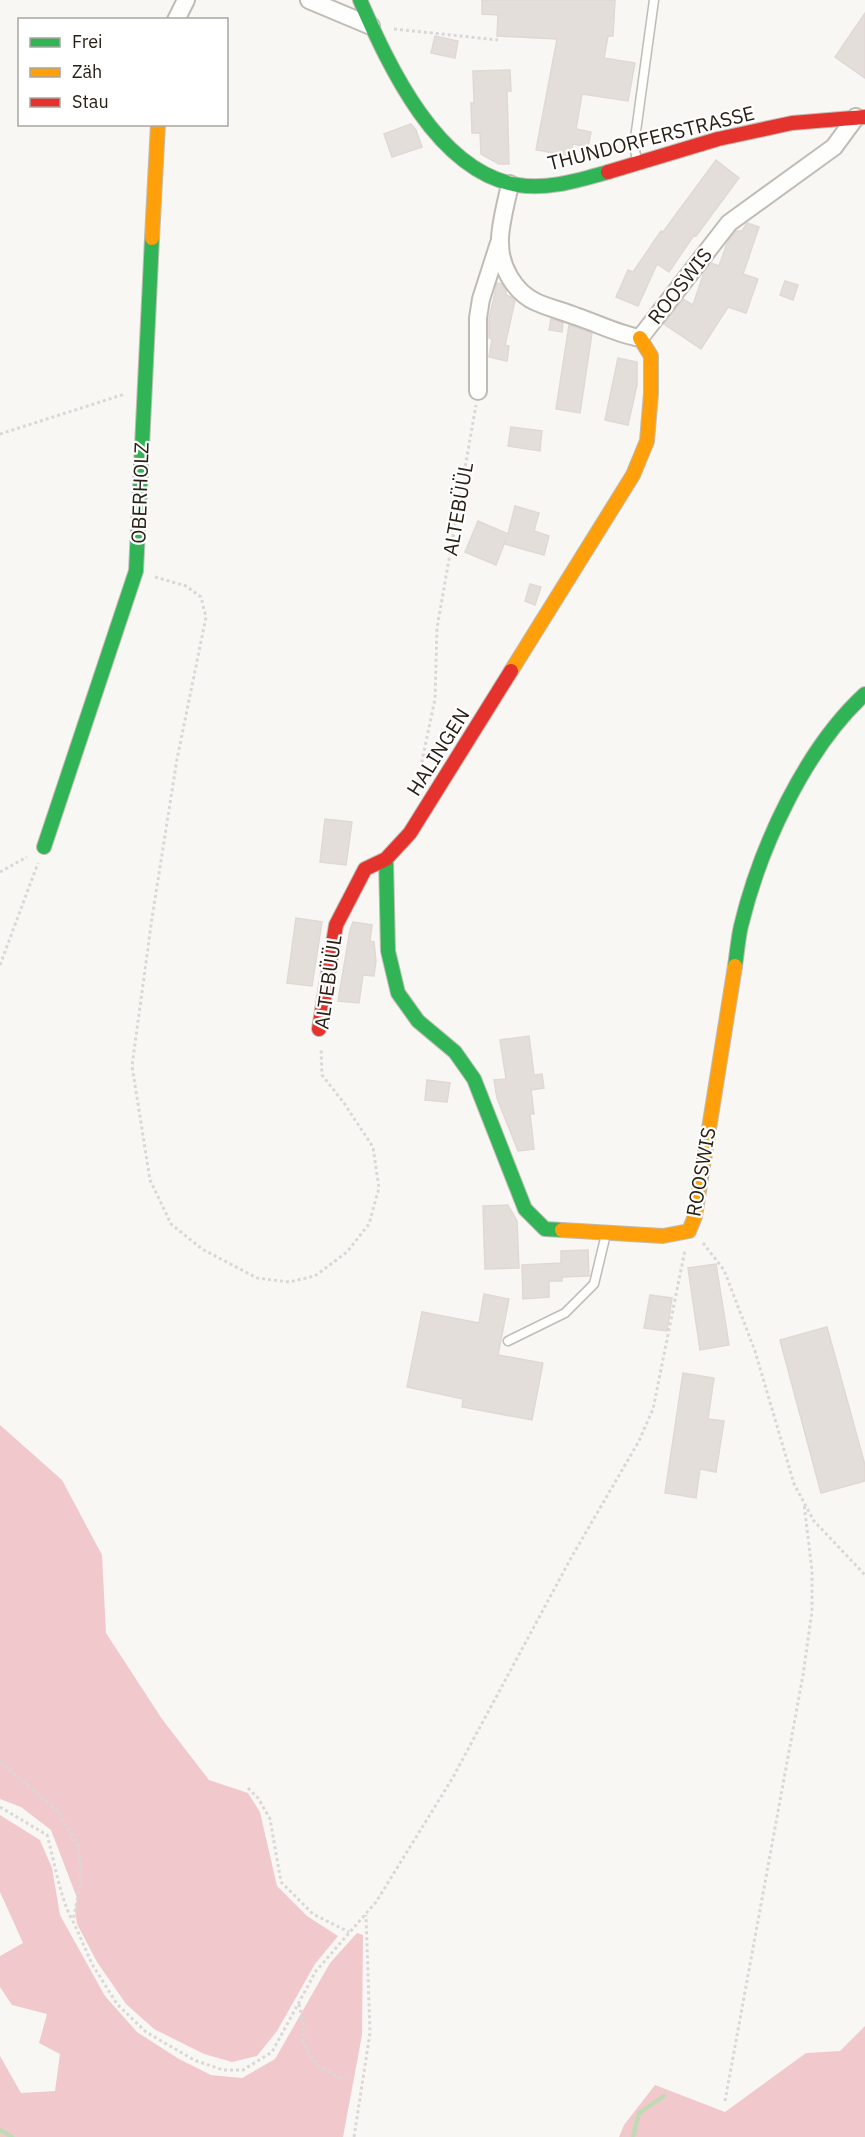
<svg xmlns="http://www.w3.org/2000/svg" width="865" height="2137" font-family="'IBM Plex Sans',sans-serif">
<style>
.forest{fill:#f1c9cc}
.lines{fill:none;stroke-linecap:round;stroke-linejoin:round}
.stream{stroke:#c0dbb4;stroke-width:4.5}
.building{fill:#e4deda;stroke:#e0d8d4;stroke-width:1.5}
.lane-casing{stroke:#c0bcb5;stroke-width:11}
.street-casing{stroke:#c0bcb5;stroke-width:20}
.fast-casing{stroke:#c0bcb5;stroke-width:16}
.slow-casing{stroke:#c0bcb5;stroke-width:16}
.jam-casing{stroke:#c0bcb5;stroke-width:16}
.path{stroke:#dad8d7;stroke-width:3;stroke-dasharray:3 3;stroke-linecap:butt}
.lane{stroke:#fefefd;stroke-width:8}
.street{stroke:#fefefd;stroke-width:16}
.fast{stroke:#30b455;stroke-width:14}
.slow{stroke:#ff9f0a;stroke-width:14}
.jam{stroke:#e5322d;stroke-width:14}
.labels{text-anchor:middle;stroke-width:4.5;stroke-linejoin:round;paint-order:stroke}
.street-label{font-size:20px;fill:#292015;stroke:#fff}
</style>
<rect width="100%" height="100%" fill="#f9f7f4"/>
<path class="forest" d="M0,1425L62,1480L102,1555L106,1633L162,1719L209,1780L248,1793L260,1812L277,1886L307,1916L338,1936L315,1964L277,2031L257,2056L232,2062L204,2054L154,2029L126,2004L97,1962L77,1924L75,1911L77,1898L51,1830L21,1807L0,1799Z
M0,1815L40,1840L52,1868L60,1915L105,1996L137,2032L179,2059L211,2075L242,2078L275,2059L330,1963L357,1933L363,1935L362,2035L343,2137H0V2056L21,2093L55,2091L60,2054L39,2043L47,2014L12,2005L0,1987V1956L23,1943L0,1892Z
M865,2026V2137H619L624,2125L655,2085L725,2112L806,2053L840,2051Z"/>
<g class="lines">
<path class="stream" d="M0,2130L12,2137
M633,2137L639,2113L664,2096"/>
</g>
<path class="building" d="M482,0H615L613,36H608L604,58L635,63L628,101L582,94L576,129L591,132L588,147L573,144L571,156L536,150L557,39L497,36L498,15L482,14Z
M865,13V78L835,57Z
M435,36L458,41L455,58L431,53Z
M510,70L511,91H507L509,164H499L481,154L480,133H472L471,103H474L473,71Z
M411,124L416,130L422,147L392,157L384,134Z
M716,160L739,178L696,236L694,235L669,272L657,264L638,306L616,297L628,270L633,272L661,231L663,232Z
M747,223L759,227L743,274L758,279L746,313L728,307L701,349L664,324L683,299L693,305L704,272L711,263L719,266L727,243L736,231H742Z
M785,281L798,285L793,300L780,295Z
M497,283L502,284L506,291V295L511,297L515,301L505,345L509,346L507,361L489,357L492,339L489,338V319Z
M551,319L563,323L562,332L549,330Z
M569,325L592,333L580,413L556,409Z
M618,358L637,362V385L628,425L605,420Z
M511,427L542,431L540,451L508,446Z
M515,506L539,513L534,531L549,536L544,555L505,544L506,539L496,565L465,552L478,521L508,534Z
M530,584L541,587L535,605L525,601Z
M325,819L352,822L346,865L320,862Z
M296,918L322,922L312,986L287,983Z
M353,922L372,925L370,941L374,942L376,961L374,976L363,975L359,1003L338,1001L350,930Z
M529,1036L534,1075L542,1074L544,1088L531,1090L534,1114H530L534,1149L518,1151L497,1098L494,1080L506,1079L500,1040Z
M427,1080L450,1083L447,1102L425,1100Z
M508,1205L517,1221L519,1268L485,1269L483,1206Z
M588,1250L589,1276L562,1277V1281H549V1297L523,1299L522,1265L561,1263V1251Z
M716,1264L729,1345L700,1350L688,1268Z
M484,1294L509,1299L498,1355L543,1363L532,1420L462,1407L463,1399L407,1387L422,1312L479,1323Z
M650,1295L672,1298L667,1331L644,1328Z
M827,1327L865,1465V1481L821,1493L780,1340Z
M683,1373L714,1378L708,1419L724,1421L716,1472L700,1469L696,1498L665,1493Z"/>
<g class="lines">
<defs>
<path id="lane" d="M637,160L634,146L654,0
M508,1341L565,1313L594,1284L606,1234"/>
<path id="street" d="M309,0L371,26
M176,20L186,0
M510,184C507,200 499,227 500,243C500,266 514,292 536,302C549,308 563,311 575,316C597,323 617,334 640,338L729,223L834,147L856,117
M478,391V318L481,299L499,243"/>
<path id="fast" d="M360,0C389,66 437,172 518,185C548,190 579,180 608,172
M44,847L136,571L152,238
M386,859L388,951L398,993L418,1021L455,1052L474,1079L525,1209L545,1229L562,1230
M735,966C737,953 738,939 741,926C760,847 805,749 865,694"/>
<path id="slow" d="M152,238L158,124
M511,671L633,475L647,441L651,393V356L640,338
M562,1230L663,1236L689,1231L695,1216L735,966"/>
<path id="jam" d="M608,172L718,139L792,123L865,117
M319,1029L336,925L365,869L386,859L410,833L511,671"/>
</defs>
<use href="#lane" class="lane-casing"/>
<use href="#street" class="street-casing"/>
<use href="#fast" class="fast-casing"/>
<use href="#slow" class="slow-casing"/>
<use href="#jam" class="jam-casing"/>
<path class="path" d="M394,29L498,40
M0,434L125,394
M155,577L186,586L201,597L206,617L177,759L152,918L132,1066L150,1180L171,1224L202,1249L257,1278L289,1282L315,1276L347,1252L369,1224L379,1188L373,1147L344,1103L322,1075L321,1048
M418,780L435,699L437,628L476,405
M0,872L27,857
M0,965L38,863
M703,1243L724,1270L755,1351L794,1484L814,1521L865,1575
M0,1762L57,1810L78,1845L81,1865L80,1886L73,1921L92,1964L117,2004L146,2032L194,2060L223,2070H243L272,2052L316,1971L376,1902L452,1779L571,1558L639,1441L653,1409L685,1250
M248,1788L258,1798L270,1819L281,1882L313,1914L349,1932
M0,1807L47,1835C55,1863 59,1894 72,1920
M299,2004L303,2023V2044L318,2066L345,2080
M725,2101L803,1675L812,1611V1570L804,1504
M354,2137L370,2033L366,1915"/>
<use href="#lane" class="lane"/>
<use href="#street" class="street"/>
<use href="#fast" class="fast"/>
<use href="#slow" class="slow"/>
<use href="#jam" class="jam"/>
</g>
<g class="labels">
<g class="street-label">
<text transform="translate(651 138) rotate(-14)" y="7">THUNDORFERSTRASSE</text>
<text transform="translate(680 286) rotate(-52)" y="7">ROOSWIS</text>
<text transform="translate(140 493) rotate(-88)" y="7">OBERHOLZ</text>
<text transform="translate(458 509) rotate(-80)" y="7">ALTEBÜÜL</text>
<text transform="translate(438 752) rotate(-58)" y="7">HALINGEN</text>
<text transform="translate(328 982) rotate(-82)" y="7">ALTEBÜÜL</text>
<text transform="translate(701 1172) rotate(-80)" y="7">ROOSWIS</text>
</g>
</g>
<rect x="18" y="18" width="210" height="108" fill="#ffffff" stroke="#a9a6a1" stroke-width="1.5"/>
<rect x="30" y="38" width="30" height="9" fill="#30b455" stroke="#a9a6a1" stroke-width="1.5"/>
<text x="72" y="48" font-size="18" fill="#292015">Frei</text>
<rect x="30" y="68" width="30" height="9" fill="#ff9f0a" stroke="#a9a6a1" stroke-width="1.5"/>
<text x="72" y="78" font-size="18" fill="#292015">Zäh</text>
<rect x="30" y="98" width="30" height="9" fill="#e5322d" stroke="#a9a6a1" stroke-width="1.5"/>
<text x="72" y="108" font-size="18" fill="#292015">Stau</text>
</svg>
